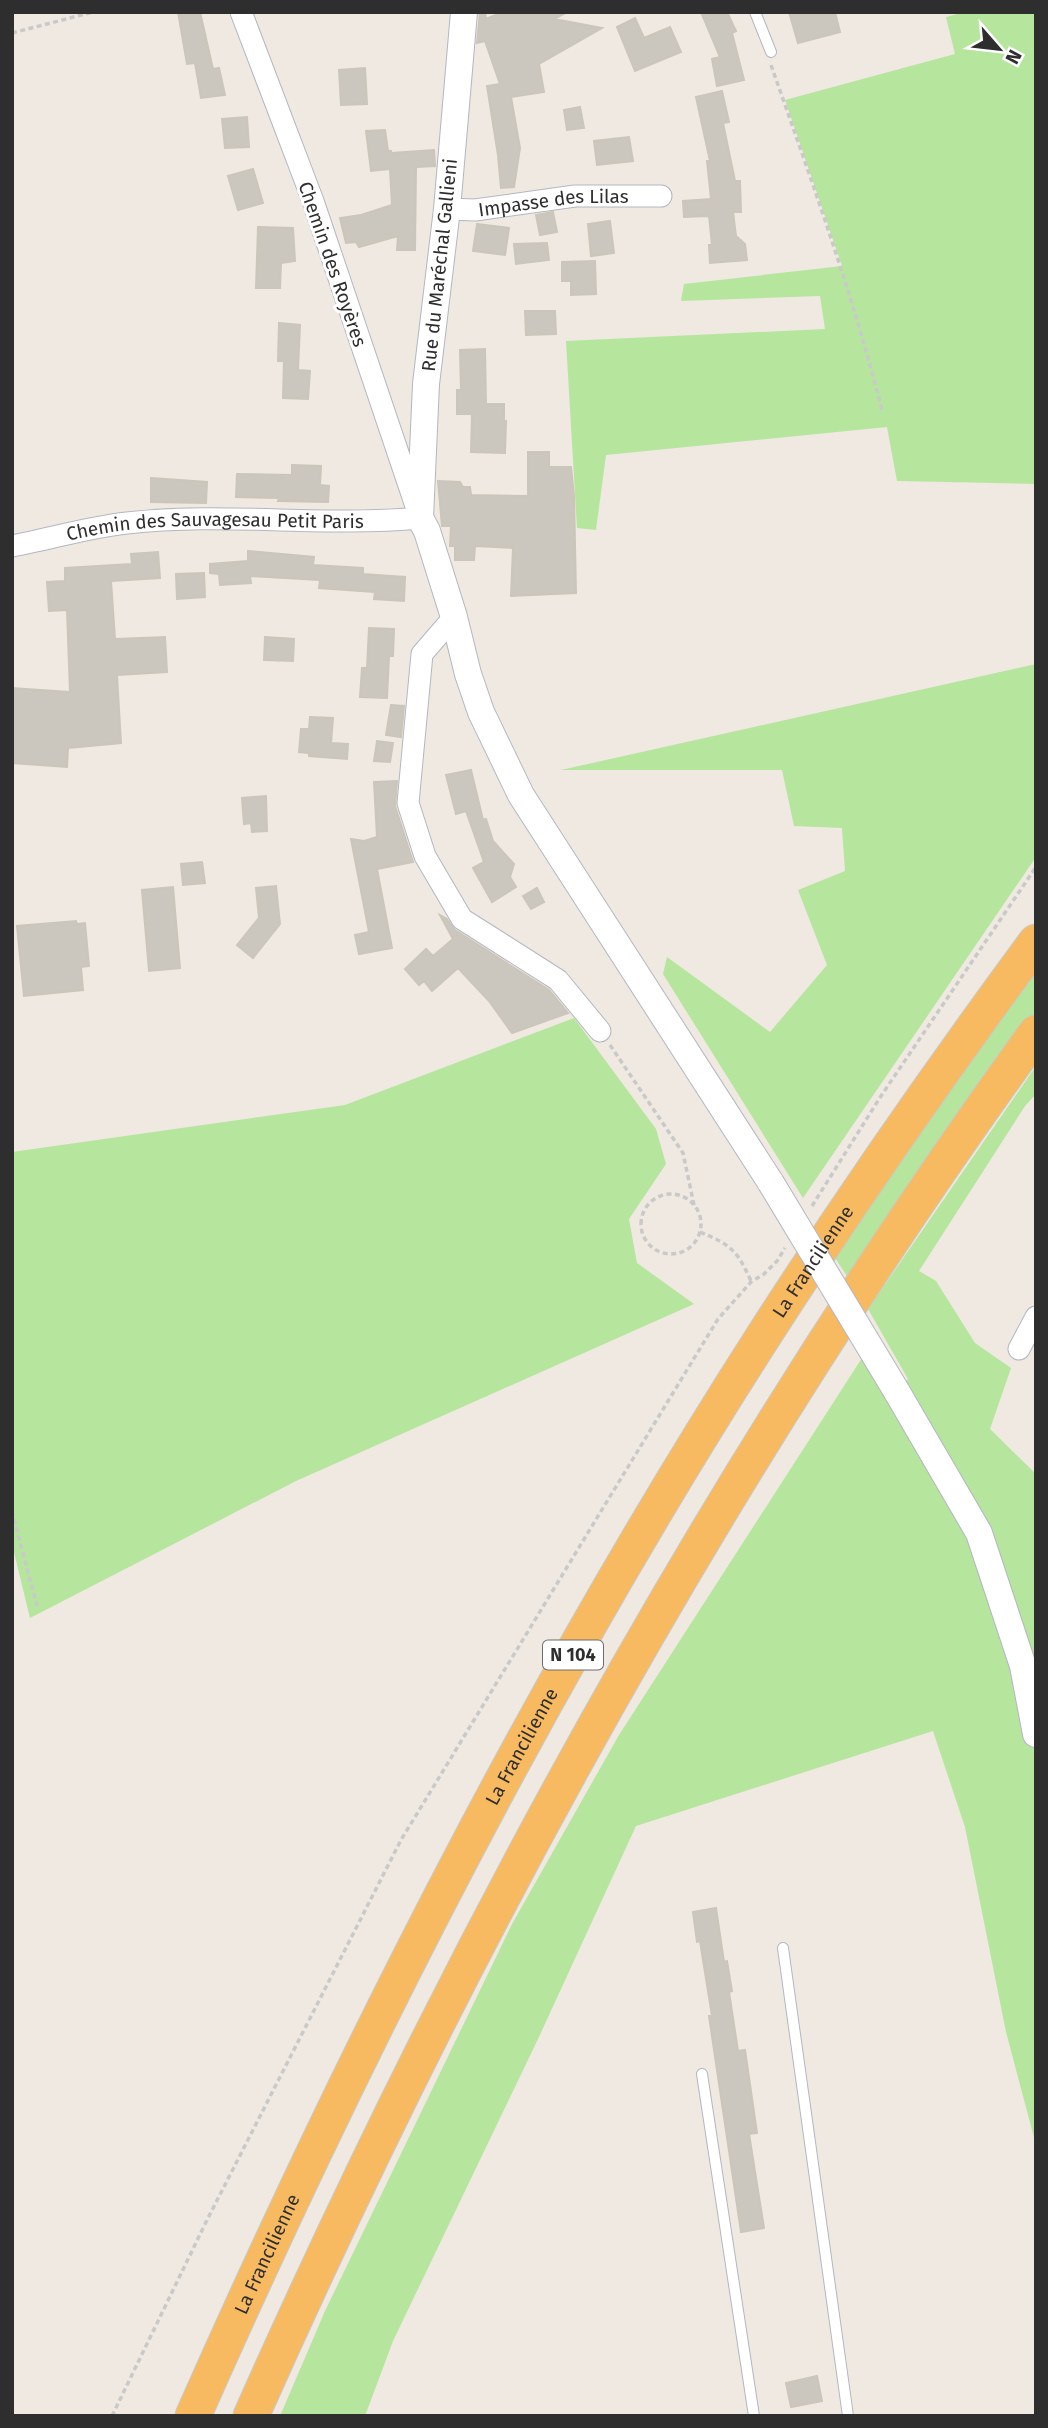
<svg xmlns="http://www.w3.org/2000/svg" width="1048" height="2428" font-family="'Fira Sans',sans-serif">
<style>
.green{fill:#b6e59e}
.building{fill:#cbc7bf;stroke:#cbc5ba;stroke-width:2}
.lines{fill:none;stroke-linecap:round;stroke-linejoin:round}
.service-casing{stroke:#b4b7c1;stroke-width:12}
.minor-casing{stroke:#b4b7c1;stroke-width:23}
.tertiary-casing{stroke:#b4b7c1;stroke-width:28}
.trunk-casing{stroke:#c9c9c9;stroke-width:37}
.path{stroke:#c9c9c9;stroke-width:3.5;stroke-dasharray:5 3.5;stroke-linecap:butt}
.service{stroke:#fff;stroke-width:10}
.minor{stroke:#fff;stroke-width:21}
.tertiary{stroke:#fff;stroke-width:26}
.trunk{stroke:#f8ba60;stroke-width:35}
.tertiary-bridge-casing{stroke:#b4b7c1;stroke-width:28;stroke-linecap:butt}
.tertiary-bridge{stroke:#fff;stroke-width:26}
.labels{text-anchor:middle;stroke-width:6;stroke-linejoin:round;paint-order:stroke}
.shield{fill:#fff;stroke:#6d6d6d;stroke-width:2}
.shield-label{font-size:18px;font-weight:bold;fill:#2e2e2e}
.street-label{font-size:19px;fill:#2e2e2e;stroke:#fff}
</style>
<rect width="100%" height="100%" fill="#efe9e1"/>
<path class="green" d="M965,12H1036V484L897,481L887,427L606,455L596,530L577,528L566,341L825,329L820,296L681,301L684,284L842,266L785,100L955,54L946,17Z
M1036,664V857L803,1198L663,974L667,957L770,1032L827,965L798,890L845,871L842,828L794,826L782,770H561Z
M1036,958V1013L929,1164L850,1281L830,1250Z
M574,1018L656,1129L666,1164L629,1219L637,1263L694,1304L296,1481L30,1618L12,1544V1152L345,1105Z
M1036,1066V1094L1025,1106L919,1271L936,1281L975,1343L1011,1368L990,1429L1036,1474V2145L1006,2032L965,1827L933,1731L636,1826L538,2039L393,2341L365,2416H280L325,2311L512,1924L619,1735L862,1358L897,1392L908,1379L868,1309Z"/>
<path class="building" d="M178,12H200L213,69L219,68L225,95L201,98L195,63L187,64Z
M480,12H485L486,19L503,12H567L554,19L602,28L539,64L544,92L511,97L520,148L514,187L501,188L498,155L487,86L500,84L485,41L477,43Z
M701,12H727L736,31L732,33L744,80L717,86L712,59L720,57Z
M789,12H835L840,32L798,43Z
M635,18L644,38L670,27L681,52L635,71L617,27Z
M365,68L367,104L341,105L339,70Z
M722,91L729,122L723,123L735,181H740L741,212H733L736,236L745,244L747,260L710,263L709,245H712L709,216L684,217L683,201L711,199L707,161H710L696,97Z
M580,107L584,128L567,130L564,110Z
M247,117L249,147L225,148L222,119Z
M385,130L388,151H391V153L434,150L435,166L416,167L415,250H397L398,236L359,247L356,242L346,243L340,218L361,215L392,205L390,169L371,171L366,131Z
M629,137L633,161L597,165L594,141Z
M253,169L263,203L238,210L228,176Z
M553,212L557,232L540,235L536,215Z
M610,221L614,253L591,256L588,224Z
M477,224L509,228L505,255L473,251Z
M258,227L293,228L295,261L281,263L280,288H256Z
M547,243L549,260L516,264L514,244Z
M595,261L596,294L571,295V281H562V262Z
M525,311H555L556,334L526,335Z
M279,323L300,325L298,370L310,371L308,399L283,398L284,361H278Z
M485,349L486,404H504V421H506L505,453L471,452L472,414H457V390H461L460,350Z
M528,452H549V467H571L574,496L576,593L511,596L513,548L475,546L474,560H455V546H450L451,526H442L438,481L460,482L463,487H470L471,495L528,496Z
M292,465L321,466L320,485L329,486L328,502L278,501L279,498L236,497L237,474L292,475Z
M151,478L207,482L206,503L151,502Z
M248,551L314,557L313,565L363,568V574L405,577L404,601L374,599L375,592L319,588L320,580L250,576L251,583L220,585L219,574L210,573V564L248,561Z
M158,552L160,578L111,581L115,639L165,637L167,672L117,675L121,743L68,748L67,767L12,763V688L70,692L67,610L49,611L47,582L65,581V568L132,564L131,554Z
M204,573L205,597L177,599L176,574Z
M369,628L394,629L393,656H389L387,698L360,697L362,668H367Z
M265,637L294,639L293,661L264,660Z
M391,705L404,706L401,737L386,735Z
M310,717L333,718L331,743L348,744L347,759L309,756V753L299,752L301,729H309Z
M377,741L393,743L390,762L374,761Z
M471,770L483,820L486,819L493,841L514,864L510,877L516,887L492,902L473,868L484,862L466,811L456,814L446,775Z
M397,781L395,806L413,862L377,869L392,948L359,954L355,935L369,932L351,839L364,841L377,837L374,782Z
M266,796L267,831L252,832L251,823L244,824L242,798Z
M202,862L205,883L183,885L181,864Z
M276,886L280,924L253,958L237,945L259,918L256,888Z
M173,887L180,968L149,971L142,890Z
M537,888L544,902L531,909L523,896Z
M440,915L447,919L455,930L549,990L568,1013L512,1033L489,1001L458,968L432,991L424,981L419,985L405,969L426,949L433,956L453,939Z
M76,921L77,924L85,923L89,966L81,967L83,990L24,996L17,926Z
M716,1908L724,1962L727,1961L732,1991L729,1992L738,2051L745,2050L757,2133L749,2134L764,2228L741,2232L709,2016H712L700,1941L697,1942L693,1912Z
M817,2376L822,2401L791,2407L786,2383Z"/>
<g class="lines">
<defs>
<path id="service" d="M755,12L771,52
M783,1948L848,2416
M702,2074L754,2416"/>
<g id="minor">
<path id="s1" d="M447,209L475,210L575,196H661"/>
<path id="s2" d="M12,546C50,539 89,527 127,523C224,512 323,527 420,518L313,201L241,12"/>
<path d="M454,617L422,654L408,803L425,856L462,919L558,980L600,1031"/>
<path d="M1019,1349L1036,1317"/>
</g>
<path id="tertiary" d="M464,12L447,209L426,384L420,518L427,531L454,617L468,674L481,712L521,795L771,1183
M897,1392L979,1533L1023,1666L1036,1734"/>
<g id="trunk">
<path id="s3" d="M193,2416C359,2041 546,1674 768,1329C853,1197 943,1068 1036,942"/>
<path d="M251,2416C467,1930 724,1464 1036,1033"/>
</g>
</defs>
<use href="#service" class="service-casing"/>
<use href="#minor" class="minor-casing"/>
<use href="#tertiary" class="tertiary-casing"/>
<use href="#trunk" class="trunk-casing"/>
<path class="path" d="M12,33L93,12
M771,65C811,179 852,292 882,410
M610,1045L683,1153L694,1205
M641 1224a30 30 0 1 1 60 0a30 30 0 1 1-60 0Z
M812,1206L881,1096L1036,867
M700,1232C731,1245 737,1250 751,1281
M12,1511L37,1606
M112,2416L207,2220L401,1840L718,1319L751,1282L764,1274L777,1261L785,1248"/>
<use href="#service" class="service"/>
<use href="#minor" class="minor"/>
<use href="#tertiary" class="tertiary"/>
<use href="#trunk" class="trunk"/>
<defs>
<path id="tertiary-bridge" d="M771,1183L897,1392"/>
</defs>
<use href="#tertiary-bridge" class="tertiary-bridge-casing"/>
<use href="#tertiary-bridge" class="tertiary-bridge"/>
</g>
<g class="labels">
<rect class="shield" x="543" y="1640.5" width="60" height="29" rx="5"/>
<g class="shield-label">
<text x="573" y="1661">N 104</text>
</g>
<g class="street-label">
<text dy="7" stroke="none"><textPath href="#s1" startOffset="107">Impasse des Lilas</textPath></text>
<text transform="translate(333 264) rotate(71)" y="7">Chemin des Royères</text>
<text transform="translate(439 265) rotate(-84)" y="7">Rue du Maréchal Gallieni</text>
<text dy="7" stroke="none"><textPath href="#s2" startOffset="205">Chemin des Sauvagesau Petit Paris</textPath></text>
<text dy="7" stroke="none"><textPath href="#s3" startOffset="1312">La Francilienne</textPath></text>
<text dy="7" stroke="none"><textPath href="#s3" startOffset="746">La Francilienne</textPath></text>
<text dy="7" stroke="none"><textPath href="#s3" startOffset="178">La Francilienne</textPath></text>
</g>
</g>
<rect width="1048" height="2428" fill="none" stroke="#2e2e2e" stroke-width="28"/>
<g transform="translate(999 49) rotate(118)" stroke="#ffffff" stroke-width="5" paint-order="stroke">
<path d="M0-5L12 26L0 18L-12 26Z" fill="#2e2e2e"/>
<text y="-10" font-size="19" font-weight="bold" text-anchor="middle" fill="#2e2e2e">N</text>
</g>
</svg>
